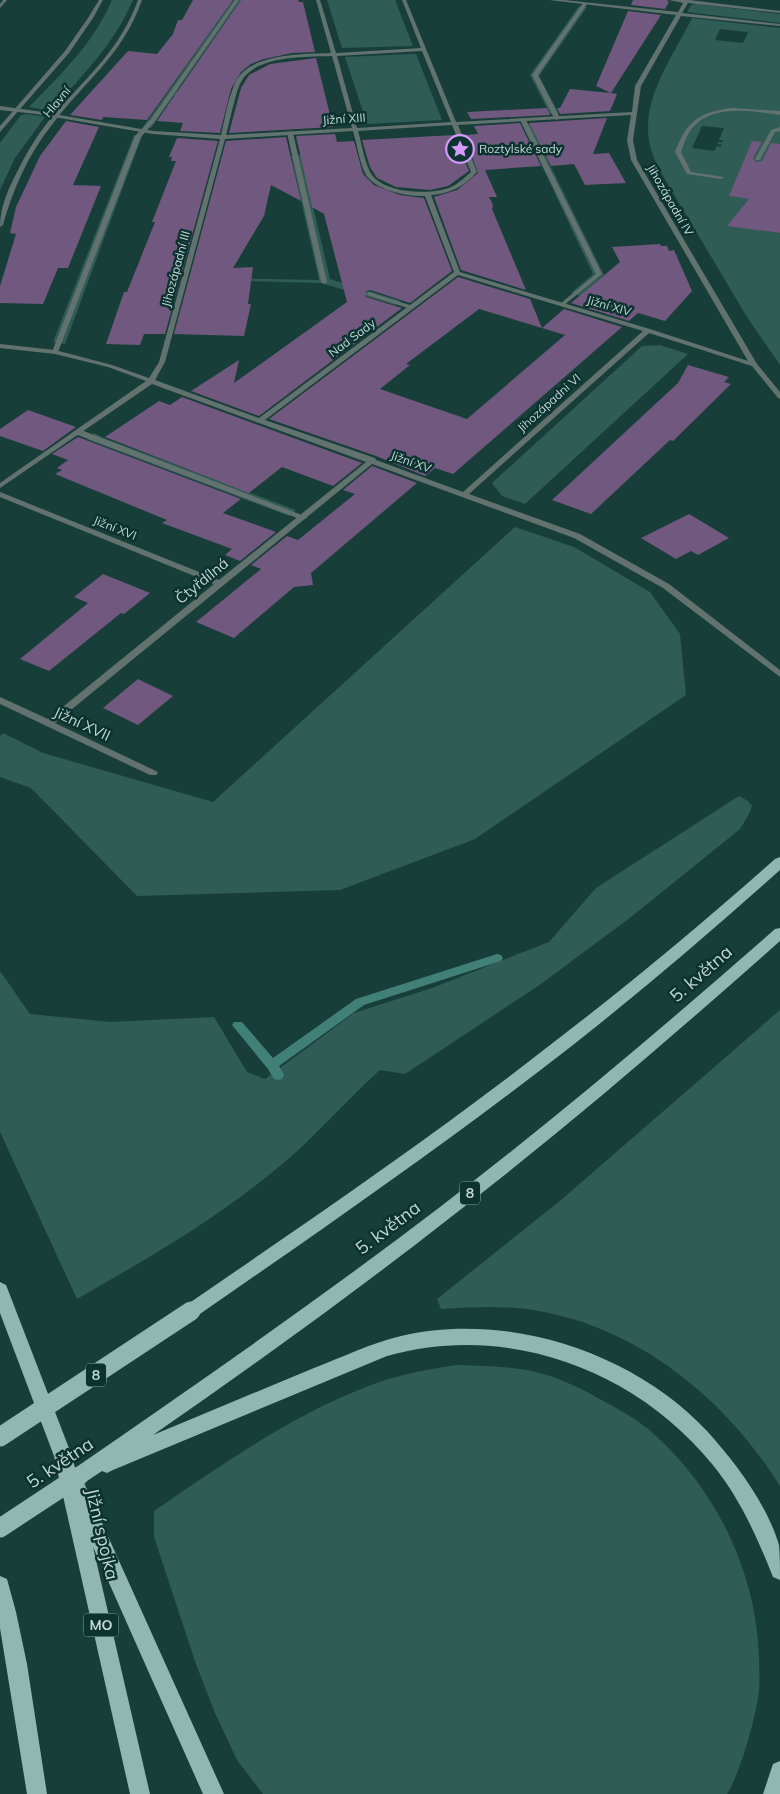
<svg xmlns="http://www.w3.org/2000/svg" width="780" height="1794" font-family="Mulish,sans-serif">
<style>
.green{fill:#305c56;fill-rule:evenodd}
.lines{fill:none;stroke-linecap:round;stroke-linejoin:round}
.stream{fill:#418077;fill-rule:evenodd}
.building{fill:#70587f;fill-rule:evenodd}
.service{fill:#62726f;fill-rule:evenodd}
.minor{fill:#62726f;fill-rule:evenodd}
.tertiary{fill:#62726f;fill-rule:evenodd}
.trunk{fill:#92b7b0;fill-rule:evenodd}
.trunk-bridge{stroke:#92b7b0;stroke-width:19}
.labels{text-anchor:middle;stroke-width:5;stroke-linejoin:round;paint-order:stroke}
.far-street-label{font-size:12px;fill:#c3d7d4;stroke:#0c332f}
.far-poi-label{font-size:12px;fill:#c3d7d4;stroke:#0c332f;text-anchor:start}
.shield{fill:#0c332f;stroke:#8ca6a2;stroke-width:1}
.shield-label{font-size:14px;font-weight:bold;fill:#c3d7d4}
.street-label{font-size:15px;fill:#c3d7d4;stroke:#0c332f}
.near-street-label{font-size:18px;fill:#c3d7d4;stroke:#0c332f}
</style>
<rect width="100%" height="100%" fill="#183e39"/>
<path class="green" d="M112,0H133C114,44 84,74 52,109L49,111L29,107C62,73 93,44 112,0Z
M233,0H241L177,91L180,96H174L151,128L143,127Z
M327,0H395L413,46L342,48Z
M697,4L780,14V23L687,12L691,5Z
M579,6L587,7L539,76L559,114H550L530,75Z
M692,18L780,28V143L729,196L753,199L747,228L780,233V365L747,317L657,166C654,157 650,149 649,140C642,97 674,55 692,18ZM720,29L747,32L748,33L743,43L715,40ZM702,126L724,128L719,140H723L722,142H718V144H721V147L717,146L714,151L692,148Z
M413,54H416L442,120L367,124L345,57Z
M27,114L45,117L15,158L0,190V143L21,115Z
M522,124H530L604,275L580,296L571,293L593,274Z
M134,135L142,136L65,344L53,342Z
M301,155L330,279L401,301L395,305L321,283L210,280L211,278L319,280L291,156Z
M660,345L688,354L525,504L502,496L492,483L642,346Z
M94,433L104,438L296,510L289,516L86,439Z
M515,527L574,547L650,592L680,634L686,695L475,839L340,890L137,896L31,788L0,777V736L3,733L43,753L213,802Z
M739,796L748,801L752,806L749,814L740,829L631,917L541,984L405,1074L380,1070C344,1102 313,1140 275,1170C215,1220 145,1260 77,1299L0,1132V971L30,1014L110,1022L214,1017L247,1072L265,1079L354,1013L432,988L549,942L596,888Z
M780,1010V1486C728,1402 643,1331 544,1312C510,1305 476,1307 441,1309L437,1299L561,1200Z
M457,1365C484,1366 513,1366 539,1373C560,1378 580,1388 598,1398C618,1409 639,1420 655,1435C718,1492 757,1575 759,1659C759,1669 760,1680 759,1690C757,1714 740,1774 727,1794H263L237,1760L215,1713L196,1664L154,1537V1511C220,1466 286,1419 361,1389C391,1376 424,1370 457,1365Z"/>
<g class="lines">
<path class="stream" d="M497,954L501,955L503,958L501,961L364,1005L279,1066L284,1075L282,1079L278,1080L274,1079L268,1069L232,1025L234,1022H242L273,1058L356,999Z"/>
</g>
<path class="building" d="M193,0H233L147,120L103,117L102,120L70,115L128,51L157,54L173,34L178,20H182Z
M241,0H298L299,2H303L315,52L292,53L264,59L251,64L241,72L231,89L220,133L180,131L183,123L157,121Z
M633,0H667L669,2L665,9L631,5Z
M628,11L661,15L611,93L617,94L610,111L560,114L557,108H560L570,89L611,93L596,86Z
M316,58L333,127L229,133L241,88L249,75L270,64Z
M547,108L550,115L471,119L467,112Z
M607,118L593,154L609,153L626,183L585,185L574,164L551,166L529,123Z
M66,121L99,127L73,185L101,186L68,268H58L43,304L0,303V286L16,234L10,233L16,207L40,156Z
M520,123L541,166L485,170L497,197H489L493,205L492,209L526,290L461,270L434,197L457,190L478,173L464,135L478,134L474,126Z
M335,134L337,142L354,141L363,174L374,185L400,195L424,198L452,271L410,303L370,290L366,291V297L402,308L259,416L191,391L239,360L234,383L347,302L324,214L312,207L296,136Z
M454,135L469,171L448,186L430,190L396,187L377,178L370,167L362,140Z
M286,137L301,201L271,185L264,216L233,268L253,267L248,304H251L244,336L174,334L226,141Z
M177,138L218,141L165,334H144L140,345L106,344L124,292H127L155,222H152L176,161H171L172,157H169Z
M752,141L762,142L753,158L756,162L762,161L771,143L780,144V233L727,226L749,199L729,196Z
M660,244L661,246H667L669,251L674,250L692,291L665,321L638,313L629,321L571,303L620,262L612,247Z
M458,277L530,299L542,328L564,309L622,327L453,474L435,468L425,476L376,456L269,419ZM479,309L565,335L467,419L380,389L410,365L406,364Z
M688,365L729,377L724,382L731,384L673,441L670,440L591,514L552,500L678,383Z
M182,397L362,463L333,486L282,467L249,493L105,437L159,401L170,405Z
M28,410L76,427L43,451L0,436V429Z
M78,437L241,499L223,513L276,532L240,561L225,555L232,549L162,523L167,520L55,474L62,470L57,468L68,460L52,454Z
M372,466L417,483L311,573L313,585L294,587L234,638L196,622L261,569L251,565L287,536L298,540L355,494L343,490Z
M689,514L729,538L698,555L691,551L676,559L641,538Z
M103,574L150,593L124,614L121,613L49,671L20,659L88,603L74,597Z
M138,679L173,696L138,725L103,708Z"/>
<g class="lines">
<path class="service" d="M3,0H7L0,8V4Z
M235,0H239L155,121L141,137L58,352L53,353L52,352L135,136L151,119Z
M583,3L587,4L538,75L560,118L557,120L554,118L532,75Z
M732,108L780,111V115C752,111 714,104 693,127C687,134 684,144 681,152L691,172L724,177L721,179L687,174L675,152C687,121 699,112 732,108Z
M523,118L526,120L602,274L563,306L561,305V303L596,274L520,120Z
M780,127V131L775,132L760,160H756L755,159L771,130Z
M290,131L293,133L327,282L324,284L321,282L287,133Z
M369,292L413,306L414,307L411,309L367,295V293Z
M75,430H81L307,517L306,519H300L75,434Z"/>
<path class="minor" d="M316,0H320L336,53L421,48L402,0H406L456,122L632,112L635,86L676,15L549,0H564L678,12L683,3L669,0H689L780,11V13L688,3L682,13L780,24V26L681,16L641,86L633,140L637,160L757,364L780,392V399L778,398L752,366L649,333L469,494L580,534L669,584L780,670V677L663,588L574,538L372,464L55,723L156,771L158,773L156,775H150L0,704V697L48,719L214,584L0,497V492L219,580L366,462L152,384L0,488V483L146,381L108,367L55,354L0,348V344L55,350L112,365L149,378L159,362L220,139L153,134L36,114L0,110V106L36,111L153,131L221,135C225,118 228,99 235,83C248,53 304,54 331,53ZM422,51L451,122L357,128L337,56ZM332,56L352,128L226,135C230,122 235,93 241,82C255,55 306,57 332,56ZM631,115L627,140L631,160L748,361L650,329L460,272L431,195C449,194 465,186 477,172L458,125ZM452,125L471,172C464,178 458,184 449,188C430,195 382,194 370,172C364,160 362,144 358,131ZM353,131C357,144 359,160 365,173C373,190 408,197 425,196L454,272L259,418L155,380L165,362L225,139ZM458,275L643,331L463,492L376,460L375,458L265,420Z"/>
<path class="tertiary" d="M99,0H103L93,18L69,53L0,132V126L65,51L88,18Z
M138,0H142C122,57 85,80 51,126C28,155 13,189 3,225L0,227C0,208 7,192 15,176C26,153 40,130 57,111C90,74 120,49 138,0Z"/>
<path class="trunk" d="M780,857V870C713,930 644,989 573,1045C451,1140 324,1228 197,1316L191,1319L185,1316L182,1311L185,1306C313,1218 441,1131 563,1035C636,979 706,920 775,859Z
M780,928V941C673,1036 564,1130 451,1217C354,1293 254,1365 153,1435C207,1413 260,1390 314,1368C343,1357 371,1343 401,1336C507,1311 633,1352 707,1431C735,1462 767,1504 779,1545C780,1555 780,1569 780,1580L773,1577C757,1537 740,1498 712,1464C635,1369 506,1322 387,1356L113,1470L107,1473L102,1471L84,1483L224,1794H203L93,1547L150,1794H130L54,1456L0,1313V1282L6,1285L8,1290L72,1456L75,1468C198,1383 321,1298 440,1207C555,1119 666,1025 775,929Z
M0,1576L7,1579L16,1612L27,1664L47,1794H27L0,1628Z
M780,1761V1794H763L773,1764Z"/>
<path class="trunk-bridge" d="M0,1437L191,1311
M0,1528L79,1476"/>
</g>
<defs>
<symbol id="sight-ring" viewBox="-11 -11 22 22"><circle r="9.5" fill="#0c332f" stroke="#d69bfa" stroke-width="1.5"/><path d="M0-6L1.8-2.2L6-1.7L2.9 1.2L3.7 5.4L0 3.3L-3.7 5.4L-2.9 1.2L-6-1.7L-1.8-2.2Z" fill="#d69bfa"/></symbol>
</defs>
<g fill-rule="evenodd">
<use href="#sight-ring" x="444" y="133" width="32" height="32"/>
</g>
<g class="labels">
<g class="far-street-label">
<text transform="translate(57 102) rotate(-50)" y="4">Hlavní</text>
<text transform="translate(344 119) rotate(-4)" y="4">Jižní XIII</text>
<text transform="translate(670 200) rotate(60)" y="4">Jihozápadní IV</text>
<text transform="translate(176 269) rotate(-75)" y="4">Jihozápadní III</text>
<text transform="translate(609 306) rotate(16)" y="4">Jižní XIV</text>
<text transform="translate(352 338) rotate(-37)" y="4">Nad Sady</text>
<text transform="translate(549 403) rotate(-42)" y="4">Jihozápadni VI</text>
<text transform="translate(411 462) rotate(20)" y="4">Jižní XV</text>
<text transform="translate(115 528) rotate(22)" y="4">Jižní XVI</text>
</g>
<g class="far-poi-label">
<text x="479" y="153">Roztylské sady</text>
</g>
<g class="shield">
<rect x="460" y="1181.5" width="20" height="23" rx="4"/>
<rect x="86" y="1363.5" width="20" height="23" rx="4"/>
<rect x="83.5" y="1613.5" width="35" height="23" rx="4"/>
</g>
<g class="shield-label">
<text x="470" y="1198">8</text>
<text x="96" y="1380">8</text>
<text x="101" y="1630">MO</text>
</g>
<g class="street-label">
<text transform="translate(202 581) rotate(-39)" y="5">Čtyřdílná</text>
<text transform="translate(82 724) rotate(25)" y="5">Jižní XVII</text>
</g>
<g class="near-street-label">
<text transform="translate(701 974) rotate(-41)" y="6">5. května</text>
<text transform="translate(388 1228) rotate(-37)" y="6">5. května</text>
<text transform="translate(60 1463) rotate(-34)" y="6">5. května</text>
<text transform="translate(102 1534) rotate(77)" y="6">Jižní spojka</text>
</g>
</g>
</svg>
